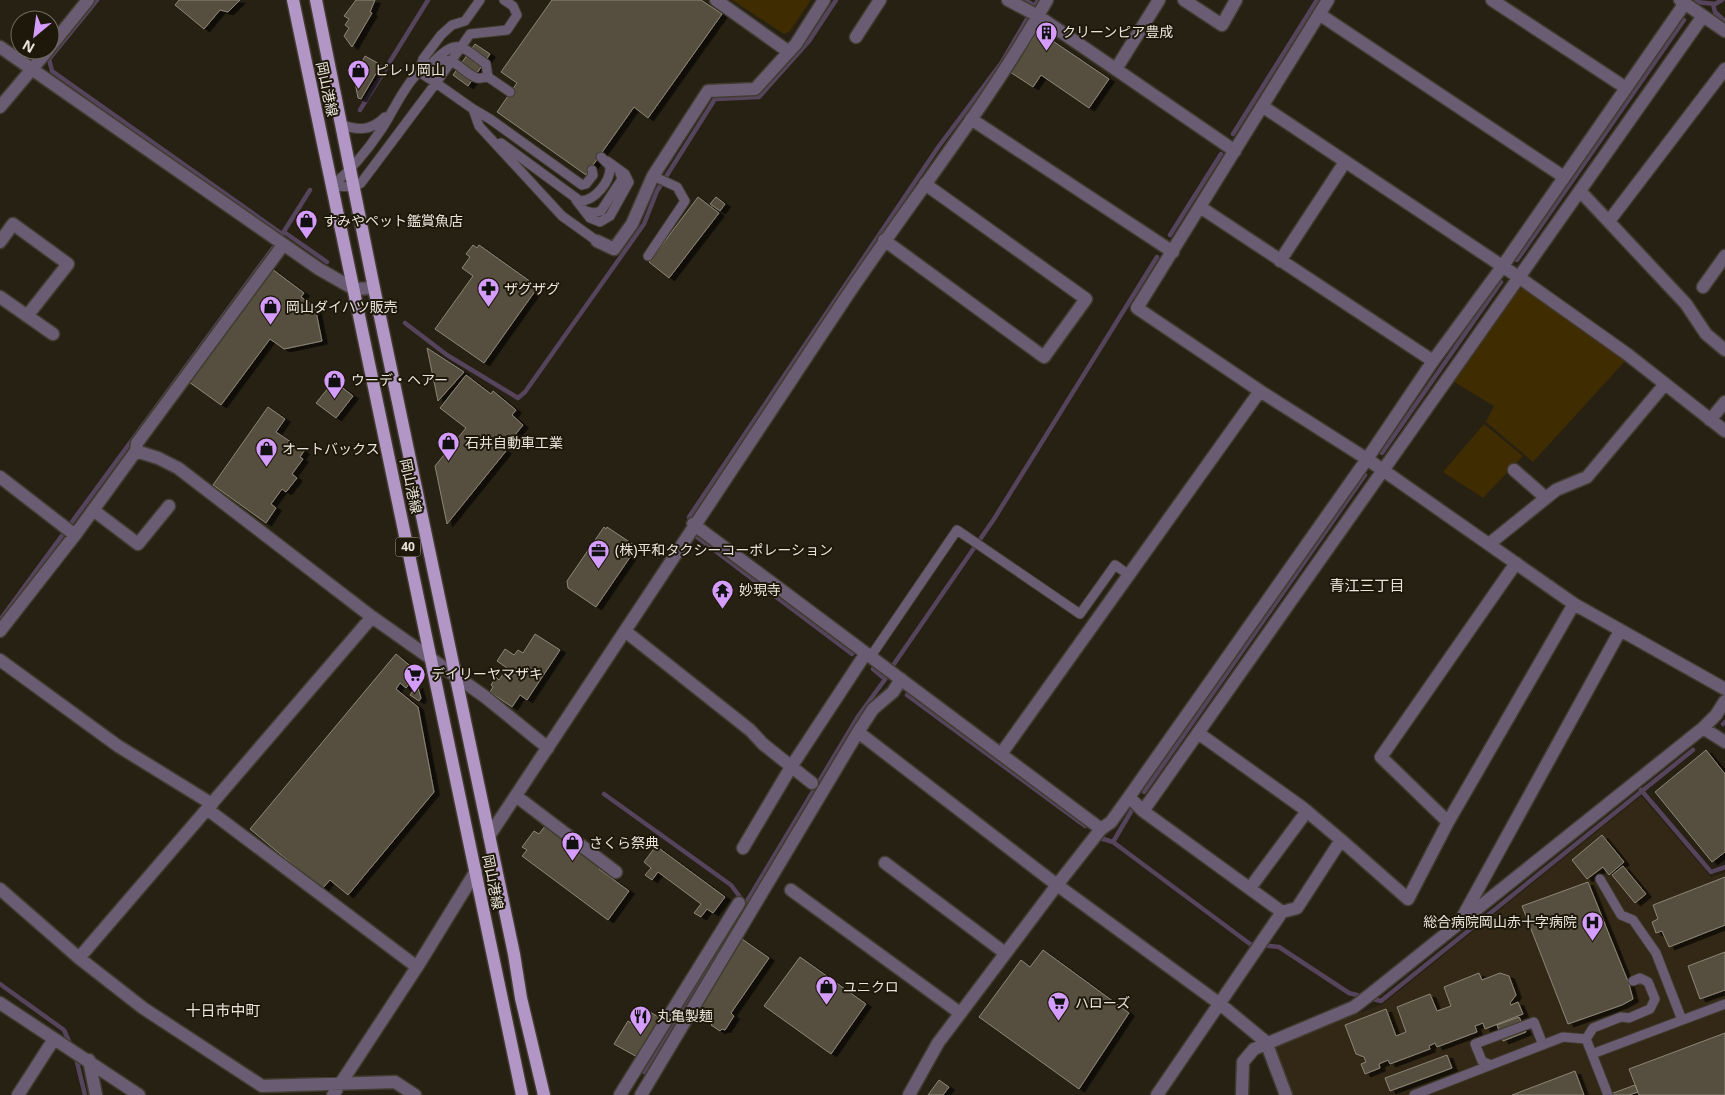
<svg xmlns="http://www.w3.org/2000/svg" width="1725" height="1095" font-family="'Noto Sans','Noto Sans JP',sans-serif">
<style>
.built{fill:#322815}
.green{fill:#3f2c00}
.lines{fill:none;stroke-linecap:round;stroke-linejoin:round}
.stream{stroke:#55445b;stroke-width:4.5}
.building{fill:#575041;stroke:#8d8576;filter:url(#shadow)}
.service-casing{stroke:#423c30;stroke-width:11}
.minor-casing{stroke:#423c30;stroke-width:15}
.tertiary-casing{stroke:#423c30;stroke-width:15}
.primary-casing{stroke:#423c30;stroke-width:15}
.service{stroke:#6a5d73;stroke-width:9}
.minor{stroke:#6a5d73;stroke-width:12}
.tertiary{stroke:#6a5d73;stroke-width:12}
.primary{stroke:#b297c6;stroke-width:12}
.labels{text-anchor:middle;stroke-width:4;stroke-linejoin:round;paint-order:stroke}
.shield{fill:#1e180b;stroke:#aba79d;stroke-width:1}
.shield-label{font-size:12px;font-weight:bold;fill:#e8e4db}
.poi-label{font-size:14px;fill:#e8e4db;stroke:#1e180b;text-anchor:start}
.street-label{font-size:14px;fill:#e8e4db;stroke:#1e180b}
.neighbourhood-label{font-size:15px;fill:#e8e4db;stroke:#1e180b}
</style>
<defs>
<filter id="shadow"><feDropShadow dx="5.5" dy="3" stdDeviation="0" flood-color="#0009"/></filter>
</defs>
<rect width="100%" height="100%" fill="#272114"/>
<path class="built" d="M1641,796L1711,877L1725,872V1095H1293L1274,1046L1383,1004Z"/>
<path class="green" d="M732,0H811L790,31L784,34Z
M1524,288L1626,360L1533,462L1486,422L1494,406L1451,380L1516,289Z
M1484,424L1523,456L1483,498L1443,472Z"/>
<g class="lines">
<path class="stream" d="M97,0L49,59L52,71L282,234
M1025,0L1035,6
M1696,2L1715,4L1722,0
M1713,4L1715,12L1725,21
M360,110L428,0
M1233,134L1317,0
M284,232L327,262
M1170,235L1221,154
M281,236L310,190
M1517,260L1684,20
M405,323L447,355L518,398L525,392L644,224L657,191L715,99L759,97L809,41L836,0
M1382,453L1501,282
M689,517L939,146L1002,62L1038,0
M693,534L852,654
M0,620L273,248
M894,664L994,519L1157,257
M873,669L885,679
M907,695L1085,826
M1723,724L1725,722
M1641,790L1711,872L1725,867
M1144,792L1365,475
M604,794L731,885L743,901
M1100,838L1113,842L1132,810
M1113,842L1250,944L1279,947L1349,993L1381,1001L1693,750
M0,984L64,1030L71,1046
M76,1058L85,1095
M644,1072L859,715L886,678"/>
</g>
<path class="building" d="M179,0H240L228,12L220,10L204,29L175,5Z
M356,0H375L370,12L372,13L352,47L344,36L349,28L345,25L349,19L344,16Z
M552,0H701L722,14L648,118L634,107L586,175L497,112L517,83L501,72Z
M1038,31L1109,79L1089,108L1041,75L1033,87L1010,72Z
M475,44L490,54L468,86L453,75Z
M365,56L381,65L361,99L358,98L354,77Z
M698,197L719,213L669,278L649,262Z
M716,197L725,204L720,211L710,204Z
M473,245L477,248L479,245L538,287L484,363L435,329L473,276L462,268L470,257L466,254Z
M272,269L304,293L301,297L315,307L322,341L284,349L270,339L221,405L189,382Z
M427,348L464,372L438,401Z
M466,375L491,394L493,391L516,410L512,415L523,425L506,446L503,443L501,447L506,451L447,524L435,466L466,428L440,408Z
M334,381L353,396L336,418L316,403Z
M268,407L285,419L276,432L304,451L300,457L303,459L292,474L297,478L286,492L282,489L271,504L276,508L266,523L213,485Z
M604,527L606,529L607,527L637,547L596,607L568,588L567,581Z
M535,634L560,650L527,700L520,695L512,707L490,692L493,687L491,685L496,677L499,680L507,668L497,661L505,649L514,655L518,650L523,653Z
M396,654L414,669L415,677L406,688L400,683L396,689L418,707L434,792L348,895L330,880L322,889L250,829Z
M417,685L421,698L419,701L410,695Z
M1706,750L1725,774V852L1712,862L1655,792Z
M545,826L601,867L599,869L629,891L608,920L522,856L527,850L522,847L534,831L539,834Z
M1602,835L1624,862L1609,875L1603,867L1587,879L1572,860Z
M656,846L725,897L713,913L707,909L701,917L694,913L701,904L658,872L652,880L645,875L651,868L644,862Z
M1623,866L1646,894L1635,903L1612,875Z
M1725,877V925L1669,947L1662,931L1656,933L1652,922L1658,919L1653,905Z
M1588,882L1629,984L1633,999L1622,1005L1568,1024L1522,906Z
M742,939L769,958L731,1013L734,1016L725,1030L722,1029L720,1031L711,1025L713,1023L692,1012Z
M1043,950L1129,1013L1079,1089L979,1017L1021,960L1030,967Z
M1725,952V990L1700,999L1688,966Z
M800,957L866,1004L831,1054L764,1006Z
M1479,973L1482,980L1500,973L1509,976L1516,995L1510,1003L1511,1005L1518,1002L1523,1014L1485,1029L1483,1023L1475,1026L1477,1032L1437,1047L1435,1043L1429,1046L1430,1049L1390,1064L1388,1060L1379,1064L1380,1068L1365,1074L1361,1064L1366,1062L1364,1057L1356,1054L1345,1025L1386,1009L1396,1036L1406,1032L1397,1007L1430,994L1437,1011L1451,1006L1444,987Z
M641,1007L662,1019L639,1058L614,1044L628,1021L631,1023Z
M1519,1017L1526,1032L1503,1041L1497,1025Z
M1725,1033V1095H1639L1629,1069Z
M1447,1055L1452,1068L1390,1091L1385,1078Z
M1575,1071L1584,1095H1512Z
M939,1080L949,1087L943,1095H928Z
M1635,1085L1638,1092L1629,1095H1608Z"/>
<g class="lines">
<defs>
<path id="service" d="M480,0L465,21L452,25L441,35L423,59L419,72L436,83L470,34L507,30L517,15L513,6L504,0
M432,63C457,38 460,45 486,64L488,77
M473,109L490,119L582,185L586,184L593,175L592,170
M340,124C358,131 371,131 385,117
M501,143L580,201C595,201 611,181 610,166L601,157
M332,186L354,187L361,183L436,83L473,109L479,126L562,216L597,241
M332,186C351,170 367,151 381,130C395,110 413,61 443,60C458,60 464,74 477,78C479,79 485,77 488,77L510,92
M576,200L590,218L600,222L610,216L629,182L625,174L607,161
M586,211L594,213L601,211L622,179L619,170
M648,256L685,201L677,187L653,176
M871,656L957,530L1080,614L1115,565L1129,575
M1600,879L1621,915L1633,920L1656,953L1682,1020
M1586,1039L1593,1028L1621,1017L1629,1018L1650,1009L1655,999L1648,982L1640,978L1633,981
M1491,1065L1482,1061L1475,1044L1534,1022L1543,1045
M1414,1095L1563,1037L1586,1039L1592,1054
M1608,1095L1592,1054L1725,1004"/>
<path id="minor" d="M716,0L789,52
M1008,0L1038,16L1235,151
M1184,0L1222,25L1236,0
M1328,0L1137,308L1260,391L1367,459L1574,604L1725,689
M1492,0L1626,88
M1680,0L1725,31
M1319,14L1564,177
M856,37L880,0
M0,47L319,269L354,289L374,288
M1116,69L1159,0
M1262,106L1520,278L1627,354L1725,431
M971,119L1173,252
M1580,191L1686,304L1706,334L1725,350
M1200,207L1433,361
M1609,221L1725,69
M884,240L1044,357L1086,299L925,184
M597,241L614,249L632,224L653,176L708,91L755,89L796,44L824,0
M0,242L13,224L68,264L27,316
M1280,261L1345,162
M1703,287L1725,256
M0,297L53,334
M1710,420L1725,402
M136,451L158,458L178,468L372,617L484,696L548,748
M1514,470L1546,498
M0,477L75,535
M93,510L138,544L169,506
M693,524L1101,829
M1489,544L1556,490L1587,477L1665,384
M0,631L75,535L136,451L137,443L283,245
M625,631L750,730L763,744L812,783
M0,660L118,746L212,804
M1703,728L1725,742
M858,732L1057,885L1220,1004L1266,1042L1286,1095
M1198,733L1303,808L1341,840
M1001,754L1260,391
M516,796L616,872
M1129,797L1143,811L1282,912
M207,809L417,967
M1143,811L1703,16
M1448,822L1574,604
M489,836C610,655 728,473 849,293C915,195 989,103 1047,0
M743,848L791,767L866,653
M885,863L1005,953
M1250,888L1307,811
M0,889L79,958L143,1008L262,1086L395,1082L415,1095
M791,890L960,1013
M1462,918L1620,631
M79,958L372,617
M0,1003L139,1095
M89,1060L96,1095
M18,1095L54,1039
M333,1095L417,967L476,871
M620,1095L739,903
M641,1095L858,732L873,709L893,692L901,679
M909,1095L938,1043L1057,885L1101,829L1111,822L1129,797L1367,459L1433,361L1502,267L1685,3
M1157,1095L1282,912L1297,908L1341,840L1408,899L1448,822L1381,757L1516,563
M1242,1095L1243,1062L1254,1049L1354,1007L1372,993L1703,728L1716,715L1725,701"/>
<path id="tertiary" d="M50,47L88,0
M0,107L48,50"/>
<path id="primary" d="M293,0L522,1095
M316,0L374,288L514,954L521,998L544,1095"/>
</defs>
<use href="#service" class="service-casing"/>
<use href="#minor" class="minor-casing"/>
<use href="#tertiary" class="tertiary-casing"/>
<use href="#primary" class="primary-casing"/>
<use href="#service" class="service"/>
<use href="#minor" class="minor"/>
<use href="#tertiary" class="tertiary"/>
<use href="#primary" class="primary"/>
</g>
<defs>
<symbol id="building-pin" viewBox="-11 -11 22 30"><path d="M0 17L-7.5 6A9.5 9.5 0 1 1 7.5 6Z" fill="#d49cfb" stroke="#1e180b"/><path d="M-4-6H4V6H1V3H-1V6H-4ZM-2.5-4.3h1.7v1.8h-1.7ZM.8-4.3h1.7v1.8H.8ZM-2.5-1h1.7V.8h-1.7ZM.8-1h1.7V.8H.8Z" fill="#111"/></symbol>
<symbol id="shop-pin" viewBox="-11 -11 22 30"><path d="M0 17L-7.5 6A9.5 9.5 0 1 1 7.5 6Z" fill="#d49cfb" stroke="#1e180b"/><path d="M-5-2.5h2.3a2.7 3.5 0 0 1 5.4 0H5L5.5 6h-11ZM-1.5-2.5h3a1.5 2.3 0 0 0-3 0Z" fill="#111"/></symbol>
<symbol id="pharmacy-pin" viewBox="-11 -11 22 30"><path d="M0 17L-7.5 6A9.5 9.5 0 1 1 7.5 6Z" fill="#d49cfb" stroke="#1e180b"/><path d="M-2-6h4v4h4v4h-4v4h-4v-4h-4v-4h4Z" fill="#111"/></symbol>
<symbol id="office-pin" viewBox="-11 -11 22 30"><path d="M0 17L-7.5 6A9.5 9.5 0 1 1 7.5 6Z" fill="#d49cfb" stroke="#1e180b"/><path d="M-6-3h4V-5.5h4V-3h4V5H-6ZM-1-4.5V-3h2v-1.5ZM-6 0V1H6V0Z" fill="#111"/></symbol>
<symbol id="temple-pin" viewBox="-11 -11 22 30"><path d="M0 17L-7.5 6A9.5 9.5 0 1 1 7.5 6Z" fill="#d49cfb" stroke="#1e180b"/><path d="M0-6L5-2H3V0L6.5 2.5H4V6H1.5V3h-3V6H-4V2.5H-6.5L-3 0V-2H-5Z" fill="#111"/></symbol>
<symbol id="supermarket-pin" viewBox="-11 -11 22 30"><path d="M0 17L-7.5 6A9.5 9.5 0 1 1 7.5 6Z" fill="#d49cfb" stroke="#1e180b"/><path d="M-6-5.5h2.5l.6 2H6L4.5 2H-2.5L-4.4-4H-6ZM-1.5 3.2a1.3 1.3 0 1 0 .1 0ZM3 3.2a1.3 1.3 0 1 0 .1 0Z" fill="#111"/></symbol>
<symbol id="hospital-pin" viewBox="-11 -11 22 30"><path d="M0 17L-7.5 6A9.5 9.5 0 1 1 7.5 6Z" fill="#d49cfb" stroke="#1e180b"/><path d="M-5-5h3v3.5h4V-5h3V5h-3V1.5h-4V5h-3Z" fill="#111"/></symbol>
<symbol id="restaurant-pin" viewBox="-11 -11 22 30"><path d="M0 17L-7.5 6A9.5 9.5 0 1 1 7.5 6Z" fill="#d49cfb" stroke="#1e180b"/><path d="M-5-6h1v4h1v-4h1v4h1v-4h1v5L-1.5 .5V6h-2V.5L-5-1ZM5-6V6H3V1.5H1.5Q1.5-4 5-6Z" fill="#111"/></symbol>
</defs>
<g fill-rule="evenodd">
<use href="#building-pin" x="1034" y="20" width="25" height="34"/>
<use href="#shop-pin" x="346" y="58" width="25" height="34"/>
<use href="#shop-pin" x="294" y="208" width="25" height="34"/>
<use href="#pharmacy-pin" x="476" y="276" width="25" height="34"/>
<use href="#shop-pin" x="258" y="294" width="25" height="34"/>
<use href="#shop-pin" x="322" y="368" width="25" height="34"/>
<use href="#shop-pin" x="436" y="430" width="25" height="34"/>
<use href="#shop-pin" x="254" y="436" width="25" height="34"/>
<use href="#office-pin" x="586" y="538" width="25" height="34"/>
<use href="#temple-pin" x="710" y="578" width="25" height="34"/>
<use href="#supermarket-pin" x="402" y="662" width="25" height="34"/>
<use href="#shop-pin" x="560" y="830" width="25" height="34"/>
<use href="#hospital-pin" x="1580" y="910" width="25" height="34"/>
<use href="#shop-pin" x="814" y="974" width="25" height="34"/>
<use href="#supermarket-pin" x="1046" y="990" width="25" height="34"/>
<use href="#restaurant-pin" x="628" y="1004" width="25" height="34"/>
</g>
<g class="labels">
<rect class="shield" x="395.5" y="537.5" width="25" height="19" rx="4"/>
<g class="shield-label">
<text x="408" y="551">40</text>
</g>
<g class="poi-label">
<text x="1062" y="37">クリーンピア豊成</text>
<text x="375" y="75">ピレリ岡山</text>
<text x="323" y="226">すみやペット鑑賞魚店</text>
<text x="504" y="294">ザグザグ</text>
<text x="286" y="312">岡山ダイハツ販売</text>
<text x="351" y="385">ウーデ・ヘアー</text>
<text x="465" y="448">石井自動車工業</text>
<text x="282" y="454">オートバックス</text>
<text x="615" y="555">(株)平和タクシーコーポレーション</text>
<text x="739" y="595">妙現寺</text>
<text x="431" y="679">デイリーヤマザキ</text>
<text x="589" y="848">さくら祭典</text>
<text x="1577" y="927" text-anchor="end">総合病院岡山赤十字病院</text>
<text x="843" y="992">ユニクロ</text>
<text x="1075" y="1008">ハローズ</text>
<text x="657" y="1021">丸亀製麺</text>
</g>
<g class="street-label">
<text transform="translate(327 89) rotate(78)" y="5">岡山港線</text>
<text transform="translate(411 486) rotate(78)" y="5">岡山港線</text>
<text transform="translate(493 882) rotate(79)" y="5">岡山港線</text>
</g>
<g class="neighbourhood-label">
<text x="1367" y="591">青江三丁目</text>
<text x="223" y="1016">十日市中町</text>
</g>
</g>
<g transform="translate(35 35) rotate(209)"><circle r="24" fill="#1e180b" stroke="#6f6a5e"/>
<path d="M0-4L9 19L0 12L-9 19Z" fill="#d49cfb"/>
<text y="-8" font-size="14" font-weight="bold" text-anchor="middle" fill="#e8e4db">N</text>
</g>
</svg>
